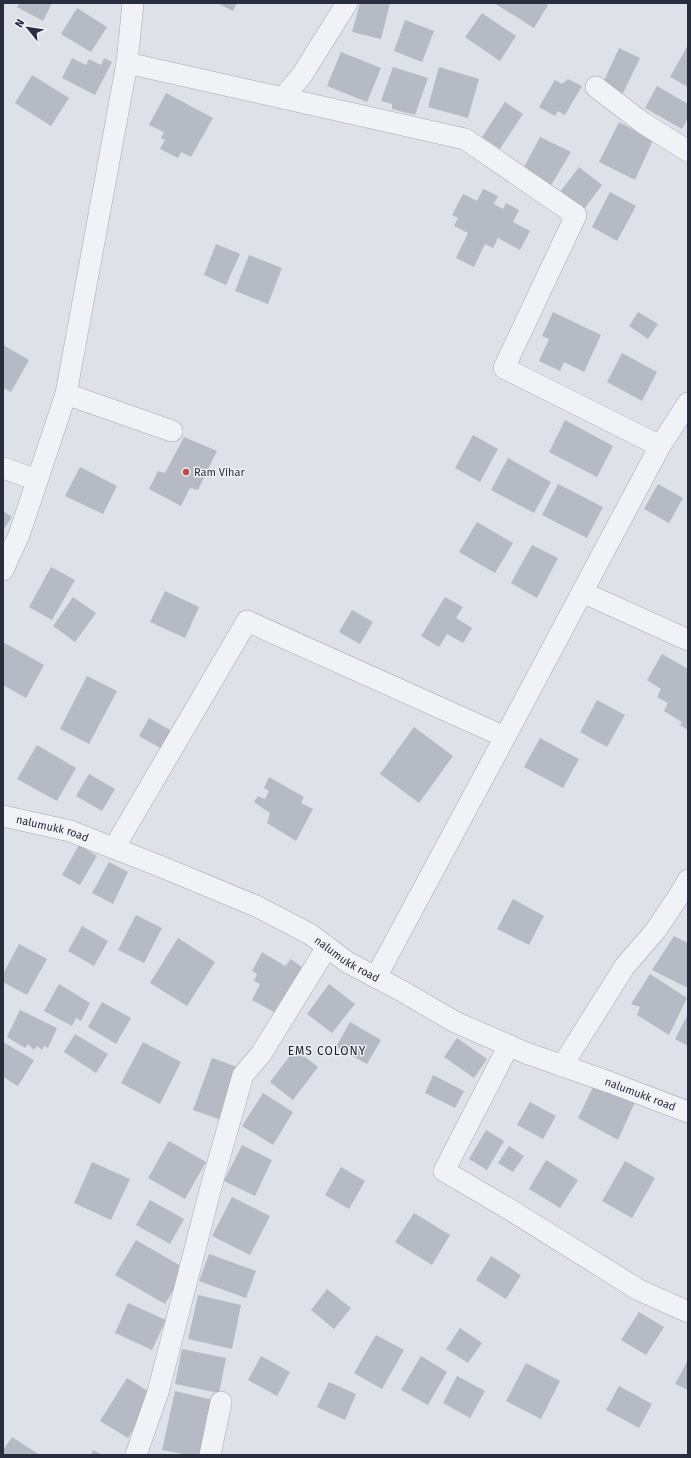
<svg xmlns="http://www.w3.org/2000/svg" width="691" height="1458" font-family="'Fira Sans',sans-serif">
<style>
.building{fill:#b6bac4}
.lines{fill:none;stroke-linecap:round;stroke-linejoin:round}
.street-casing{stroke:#a4a8b1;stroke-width:22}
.street{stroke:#f1f2f6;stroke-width:21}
.poi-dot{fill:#c9464e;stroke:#eef0f5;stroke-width:1.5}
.labels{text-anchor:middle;stroke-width:3;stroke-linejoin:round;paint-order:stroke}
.poi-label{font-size:11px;fill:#282e3e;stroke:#eef0f5;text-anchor:start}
.street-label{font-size:11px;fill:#282e3e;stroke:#eef0f5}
.neighbourhood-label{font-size:12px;letter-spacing:1px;fill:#1a1f2e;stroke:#eef0f5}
</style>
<rect width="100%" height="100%" fill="#dee1e7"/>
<path class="building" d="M19,3H52L43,21L17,7Z
M217,3H237L233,11Z
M360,3H390L381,39L352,32Z
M494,3H546L548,5L534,28Z
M77,8L107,27L91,52L61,34Z
M482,13L516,36L500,61L465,37Z
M405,20L434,31L422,62L394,51Z
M688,45V87L670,77Z
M619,48L640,58L622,95L602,85Z
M341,52L381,68L367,102L327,86Z
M72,58L86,65L89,59L101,65L104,58L112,62L95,95L62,78Z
M393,67L428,78L415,115L392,109V104L381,101Z
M439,67L479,79L468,118L428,107Z
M32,75L69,98L51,126L15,103Z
M568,79L582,86L565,115L558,111L555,116L539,107L555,80L562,84Z
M657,86L688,104V118L682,129L645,108Z
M166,93L213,118L191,157L181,152L178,158L160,149L165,140L161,138L164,132L149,125Z
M505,102L523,114L500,149L482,137Z
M619,122L653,140L635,180L599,162Z
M540,137L571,152L550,187L522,171Z
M579,167L602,185L584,209L560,192Z
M483,189L498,196L494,204L503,209L506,203L519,210L513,222L530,231L520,250L498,238L493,248L485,244L474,267L456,258L468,233L454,226L458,218L452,215L463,194L477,201Z
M610,192L636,206L617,241L592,227Z
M216,244L240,254L226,285L204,275Z
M249,255L282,268L268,304L235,291Z
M553,312L601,335L584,372L564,362L560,371L539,361L549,339L542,336Z
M638,312L658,324L648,339L629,326Z
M3,345L29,360L11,392L3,388Z
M622,353L657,372L642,401L607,382Z
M565,420L613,446L597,477L549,452Z
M473,435L498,449L480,482L455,468Z
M184,437L217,451L198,490L190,488L181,506L149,489L158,471L165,473Z
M508,458L551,482L534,513L491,490Z
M80,467L117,486L103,514L65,496Z
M558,484L603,507L587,538L542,515Z
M658,484L683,498L669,523L644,509Z
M3,511L12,517L3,530Z
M477,522L513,543L495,573L459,552Z
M532,545L558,558L537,598L511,583Z
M51,567L75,580L52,620L29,607Z
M165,591L199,607L185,638L150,622Z
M73,597L96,613L75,642L53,626Z
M445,597L463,607L456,618L472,628L463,643L447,634L439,647L421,636Z
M352,610L373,622L360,644L339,632Z
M3,642L44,665L26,698L3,685Z
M662,654L688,669V730L680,725L682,722L664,711L668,703L657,697L661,689L647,680Z
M87,676L117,691L89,744L60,729Z
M597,700L625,715L607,747L580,732Z
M149,718L172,731L162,749L139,736Z
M414,727L453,756L419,803L380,774Z
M540,738L579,759L563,788L524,767Z
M37,745L76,768L57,801L17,779Z
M89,774L115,789L102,811L76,796Z
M269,777L304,797L301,803L313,809L296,841L267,823L270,813L254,802L258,796L265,799L269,791L264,788Z
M79,845L97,856L80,885L62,875Z
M109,862L128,872L113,904L92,893Z
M513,899L544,916L529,945L497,929Z
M136,915L162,928L144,963L118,950Z
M82,926L108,941L94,966L68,951Z
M674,936L688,943V988L652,970Z
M178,938L215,962L187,1006L150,983Z
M19,944L47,959L27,995L3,982V974Z
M262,952L285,966L291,959L303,968L279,1015L252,1000L260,984L254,981L257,974L252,971Z
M650,974L687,998L669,1035L637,1015L640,1007L631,1004Z
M59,984L90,1003L81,1021L76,1018L72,1026L44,1011Z
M329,984L355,1004L332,1033L307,1014Z
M102,1002L131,1018L116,1044L88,1027Z
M20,1010L57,1028L48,1048L44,1046L42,1050L37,1046L34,1050L28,1044L25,1048L7,1037Z
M688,1014V1046L675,1039Z
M350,1022L381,1040L367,1064L336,1047Z
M75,1034L108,1054L96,1073L64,1052Z
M457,1038L487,1059L474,1078L444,1057Z
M3,1042L34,1060L18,1086L3,1077Z
M143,1042L181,1062L160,1104L121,1083Z
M295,1049L318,1067L293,1100L270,1082Z
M212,1058L240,1068L221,1120L193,1110Z
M433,1075L464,1091L455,1108L425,1093Z
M593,1087L606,1093L608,1090L635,1102L618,1140L578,1118Z
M263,1093L293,1112L273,1145L242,1126Z
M530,1102L556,1116L543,1139L517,1125Z
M486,1130L504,1141L487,1170L469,1159Z
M169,1141L206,1162L185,1199L148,1178Z
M242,1145L272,1160L255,1196L224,1181Z
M509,1146L524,1156L513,1172L498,1163Z
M546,1160L578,1180L560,1208L529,1189Z
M625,1161L655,1178L632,1218L602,1201Z
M92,1162L130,1179L111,1220L74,1203Z
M341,1167L365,1181L349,1209L325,1195Z
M232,1197L270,1216L250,1255L212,1236Z
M150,1200L184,1219L170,1244L136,1225Z
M414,1213L450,1235L432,1265L395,1242Z
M136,1240L186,1269L165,1304L115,1275Z
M209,1254L256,1271L246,1298L199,1281Z
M491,1256L521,1275L506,1299L476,1280Z
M327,1289L351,1308L334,1329L311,1310Z
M198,1295L241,1305L232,1349L188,1339Z
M128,1303L166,1320L152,1350L115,1333Z
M639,1312L664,1327L646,1355L621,1340Z
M460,1328L482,1343L468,1363L446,1349Z
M376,1335L404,1350L382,1389L354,1373Z
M182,1349L226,1358L219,1393L175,1384Z
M261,1356L290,1372L277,1396L248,1380Z
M421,1356L447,1372L428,1405L401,1390Z
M688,1360V1390L675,1384Z
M526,1363L560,1381L541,1419L506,1401Z
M457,1376L485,1391L470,1418L443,1403Z
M127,1378L154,1395L128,1438L100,1421Z
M329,1382L356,1394L345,1420L317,1407Z
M619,1386L652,1404L639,1428L606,1410Z
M175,1391L213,1400L201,1455H188L162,1450Z
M12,1437L40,1455H3V1450Z
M93,1450L103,1455H91Z"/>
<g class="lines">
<defs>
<g id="street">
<path d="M127,63L133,3"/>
<path d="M596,87L643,123L688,151"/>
<path d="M283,98L302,75L347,3"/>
<path d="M66,394L127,63L465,139L576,215L504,368L660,446"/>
<path d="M3,468L37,480"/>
<path d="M3,570L19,535L66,394L172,431"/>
<path d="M582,592L688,640"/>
<path id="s1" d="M3,816L70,831L162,867L256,906L310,934L347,962L402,991L455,1022L526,1053L609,1082L688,1112"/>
<path d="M114,848L247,621L505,737"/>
<path d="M376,977L505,737L660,446L688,403"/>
<path d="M509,1045L444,1171L504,1206L639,1290L688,1312"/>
<path d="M562,1066L625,966L656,930L682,891L688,880"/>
<path d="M136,1455L158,1392L211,1187L243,1075L261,1054L327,947"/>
<path d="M210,1455L221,1402"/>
</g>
</defs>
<use href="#street" class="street-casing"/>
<use href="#street" class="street"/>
</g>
<circle class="poi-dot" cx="186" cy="472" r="4"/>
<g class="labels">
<g class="poi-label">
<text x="194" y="476">Ram Vihar</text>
</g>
<g class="street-label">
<text dy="4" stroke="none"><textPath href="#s1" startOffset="51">nalumukk road</textPath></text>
<text dy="4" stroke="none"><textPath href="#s1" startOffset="375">nalumukk road</textPath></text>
<text dy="4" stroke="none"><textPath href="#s1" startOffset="699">nalumukk road</textPath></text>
</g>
<g class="neighbourhood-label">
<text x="327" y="1055">EMS COLONY</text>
</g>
</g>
<rect width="691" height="1458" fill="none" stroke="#282e3e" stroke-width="8"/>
<g transform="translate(28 28) rotate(300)" stroke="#eef0f5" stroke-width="3" paint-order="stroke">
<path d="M0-3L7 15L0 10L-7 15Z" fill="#282e3e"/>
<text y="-6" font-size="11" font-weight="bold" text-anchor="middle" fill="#282e3e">N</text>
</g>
</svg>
